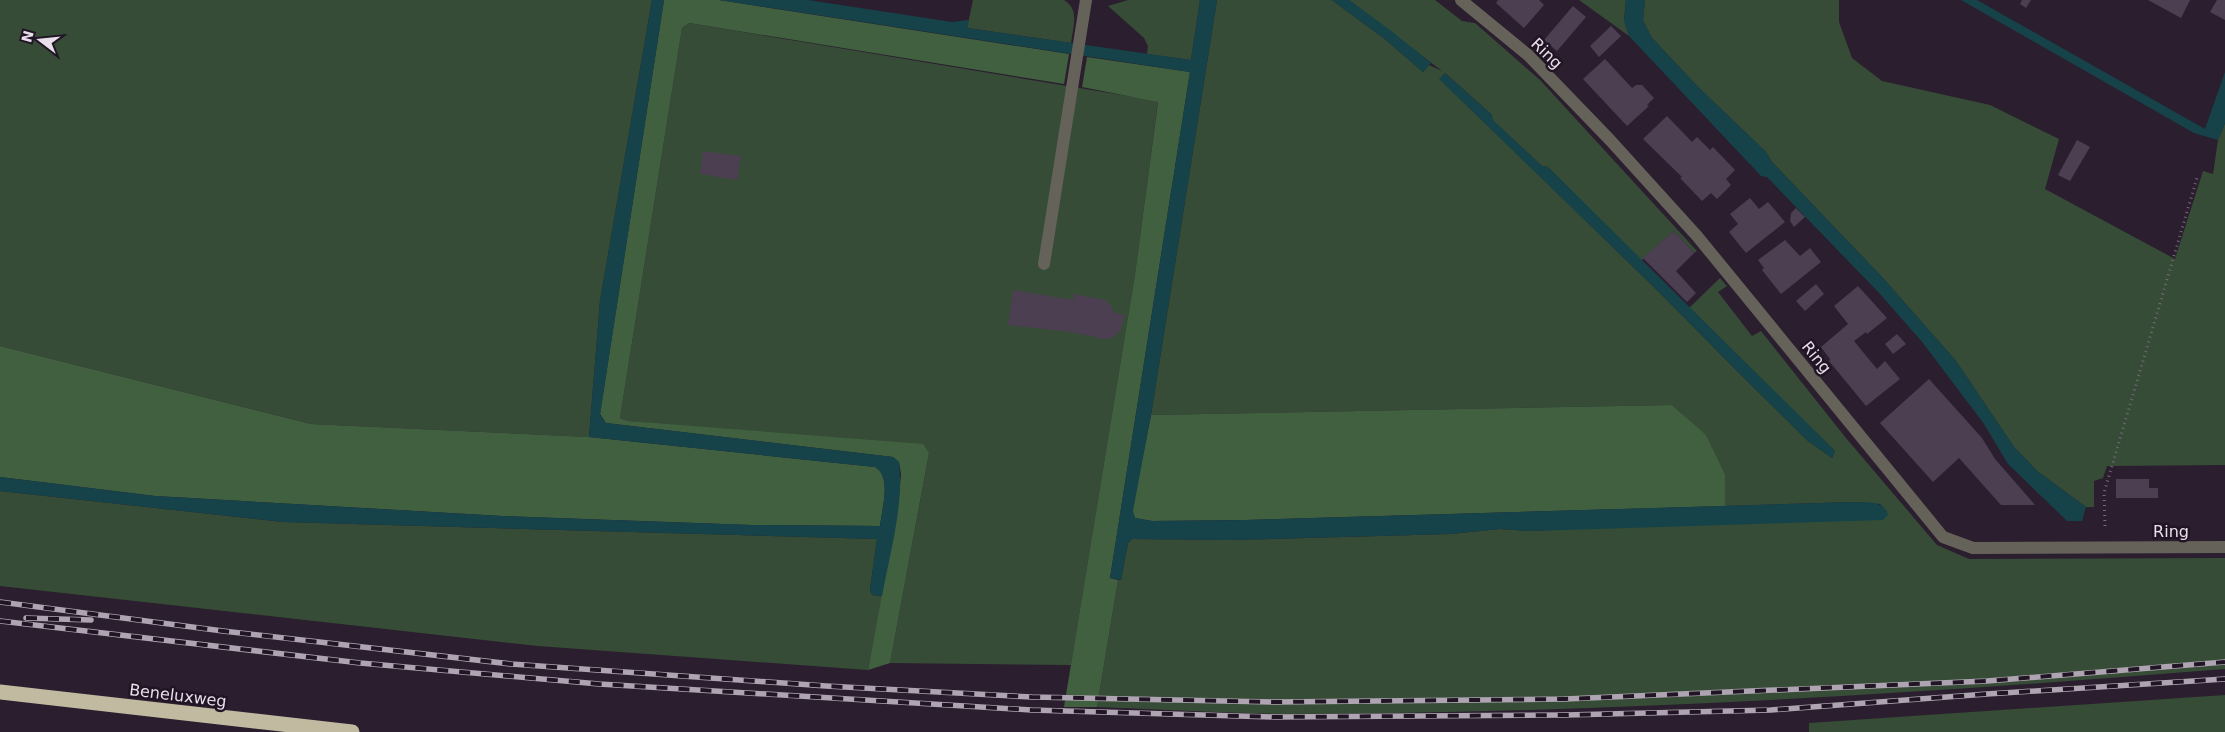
<svg xmlns="http://www.w3.org/2000/svg" width="2225" height="732" font-family="'DejaVu Sans',sans-serif">
<style>
.green{fill:#364c36}
.forest{fill:#406040}
.water{fill:#154349}
.building{fill:#4d3f52}
.lines{fill:none;stroke-linecap:round;stroke-linejoin:round}
.path{stroke:#766a79;stroke-width:3;stroke-dasharray:1 4;stroke-linecap:butt}
.service{stroke:#656259;stroke-width:12}
.minor{stroke:#656259;stroke-width:12}
.motorway{stroke:#c1baa1;stroke-width:15}
.rail-casing{stroke:#afa4b1;stroke-width:5.5}
.rail{stroke:#211525;stroke-width:4;stroke-dasharray:11;stroke-linecap:butt}
.labels{text-anchor:middle;stroke-width:5;stroke-linejoin:round;paint-order:stroke}
.street-label{font-size:16px;fill:#e8dfea;stroke:#211525}
</style>
<rect width="100%" height="100%" fill="#2b1e2f"/>
<path class="green" d="M0,0H652L600,301L589,437L311,424L0,346Z
M973,0H1064C1080,10 1073,26 1071,43L967,28Z
M1128,0H1200L1191,60L1147,54L1148,46L1144,38L1108,6Z
M1217,0H1332L1386,40L1423,72L1429,65L1442,71L1349,0H1435L1462,21L1475,23L1540,80L1697,251L1694,253L1674,231L1641,261L1548,167L1542,166L1492,120V115L1445,73L1440,79L1660,293L1738,372L1808,441L1832,458L1835,451L1689,308L1720,278L1727,286L1718,292L1752,336L1761,331L1846,438L1937,545L1969,559L2225,558V669C1916,694 1605,713 1295,714C1229,714 1163,709 1097,707L1118,580H1121L1128,543L1132,539L1231,540L1450,534L1500,529L1532,531L1887,512L1880,504L1855,502L1725,506V474L1706,436L1672,405L1151,415Z
M1579,0H1626L1624,20L1629,36Z
M1645,0H1839V22L1852,58L1882,81L1990,105L2059,139L2045,189L2175,259L2203,171L2213,174L2218,140L2225,123V465L2107,466L2103,478L2094,481V507H2086L2037,471L2014,447L1956,361L1882,277L1772,162L1766,152L1697,86L1652,38L1643,21Z
M689,23L1158,101L1135,274L1071,665L890,663L929,453L628,421L620,418L682,28Z
M0,491L284,522L877,539L870,590L872,595L882,596L868,670L538,646L0,586Z
M2225,695V732H1809V723Z"/>
<path class="forest" d="M664,0H719L1069,54L1064,84L689,23L682,28L620,418L628,421L923,444L929,453L890,663L868,670L898,507L901,474L899,462L893,457L606,423L600,414Z
M1087,57L1190,72L1110,578L1118,580L1097,707H1064L1135,274L1158,102L1082,87Z
M0,346L311,424L589,437L875,467C892,477 882,508 880,526L751,525L502,516L155,496L0,477Z
M1672,405L1706,435L1725,474V506L1246,520L1152,521L1135,518L1132,511L1151,415Z"/>
<path class="water" d="M652,0H664L600,415L606,423L893,457L899,462C904,506 890,552 882,596L872,595L870,590L877,539L284,522L0,491V477L155,496L502,516L751,525L880,526C882,508 892,477 875,467L589,437L600,301Z
M719,0H808L952,22L968,20V28L1191,60L1200,0H1217L1151,415L1133,511L1135,518L1152,521L1246,520L1855,502C1868,503 1884,500 1888,515L1883,520L1532,531L1500,529L1450,534L1231,540L1132,539L1128,543L1121,580L1110,578L1190,72Z
M1332,0H1349L1390,30L1431,63L1423,72L1386,40Z
M1626,0H1645L1643,21L1652,38L1697,86L1766,152L1772,162L1882,277L1956,361L2014,447L2037,471L2086,507L2082,521H2067L2008,464L1984,424L1923,343L1880,294L1767,177L1761,176L1629,36L1624,21Z
M1961,0H1977L2205,129L2225,72V123L2218,140L2194,133Z
M1445,73L1492,115L1493,120L1542,166L1548,167L1835,451L1832,458L1808,441L1738,372L1660,293L1439,79Z"/>
<path class="building" d="M1498,0H1539L1544,5L1524,28L1496,3Z
M2022,0H2031L2026,8L2020,4Z
M2148,0H2190L2181,18Z
M2217,0H2225V20L2210,12Z
M1573,6L1586,17L1557,51L1544,40Z
M1611,26L1621,36L1599,57L1590,46Z
M1605,59L1632,88L1636,85H1642L1654,98L1647,105L1649,106L1627,126L1583,79Z
M1667,116L1692,142L1697,137L1710,150L1713,147L1735,170L1726,179L1731,185L1717,199L1711,193L1702,201L1680,178L1682,177L1643,139Z
M2077,140L2090,147L2070,181L2058,175Z
M703,151L741,156L737,180L700,174Z
M1750,198L1759,209L1768,202L1785,222L1746,253L1729,232L1738,224L1730,214Z
M1796,208L1805,217L1794,227L1790,221L1791,213Z
M1674,231L1694,253L1676,271L1696,293L1687,302L1643,258Z
M1785,240L1800,256L1810,248L1821,262L1781,294L1762,270L1764,268L1758,260Z
M1816,284L1824,294L1805,311L1796,301Z
M1858,286L1887,318L1867,334L1866,332L1854,341L1877,369L1885,361L1900,379L1866,406L1829,361L1830,359L1821,347L1848,324L1834,306Z
M1013,290L1073,300L1074,294L1105,300L1111,306L1114,313L1124,315L1121,330L1114,337L1104,339L1072,332L1008,325Z
M1897,334L1906,344L1893,354L1885,344Z
M1929,379L1982,438L1995,459L2035,505H2001L1959,458L1933,482L1880,423Z
M2116,479H2149V488H2158V498H2116Z"/>
<g class="lines">
<path class="path" d="M2105,526L2104,493L2197,178"/>
<path class="service" d="M1044,264L1086,0"/>
<path class="minor" d="M1461,0L1528,55L1610,140L1697,236L1943,537L1973,548L2225,547"/>
<path class="motorway" d="M0,692L352,732"/>
<defs>
<path id="rail" d="M0,602L223,631L511,664L826,686L1032,697L1275,702L1565,699L1987,681L2225,662
M26,618L91,620
M0,621L360,663L599,684L1031,710L1275,717L1566,715L1771,710L1987,694L2225,679"/>
</defs>
<use href="#rail" class="rail-casing"/>
<use href="#rail" class="rail"/>
</g>
<g class="labels">
<g class="street-label">
<text transform="translate(1547 53) rotate(44)" y="6">Ring</text>
<text transform="translate(1817 357) rotate(51)" y="6">Ring</text>
<text x="2171" y="537">Ring</text>
<text transform="translate(178 695) rotate(7)" y="6">Beneluxweg</text>
</g>
</g>
<g transform="translate(40 40) rotate(286)" stroke="#211525" stroke-width="4" paint-order="stroke">
<path d="M0-4L9 19L0 12L-9 19Z" fill="#e8dfea"/>
<text y="-8" font-size="14" font-weight="bold" text-anchor="middle" fill="#e8dfea">N</text>
</g>
</svg>
